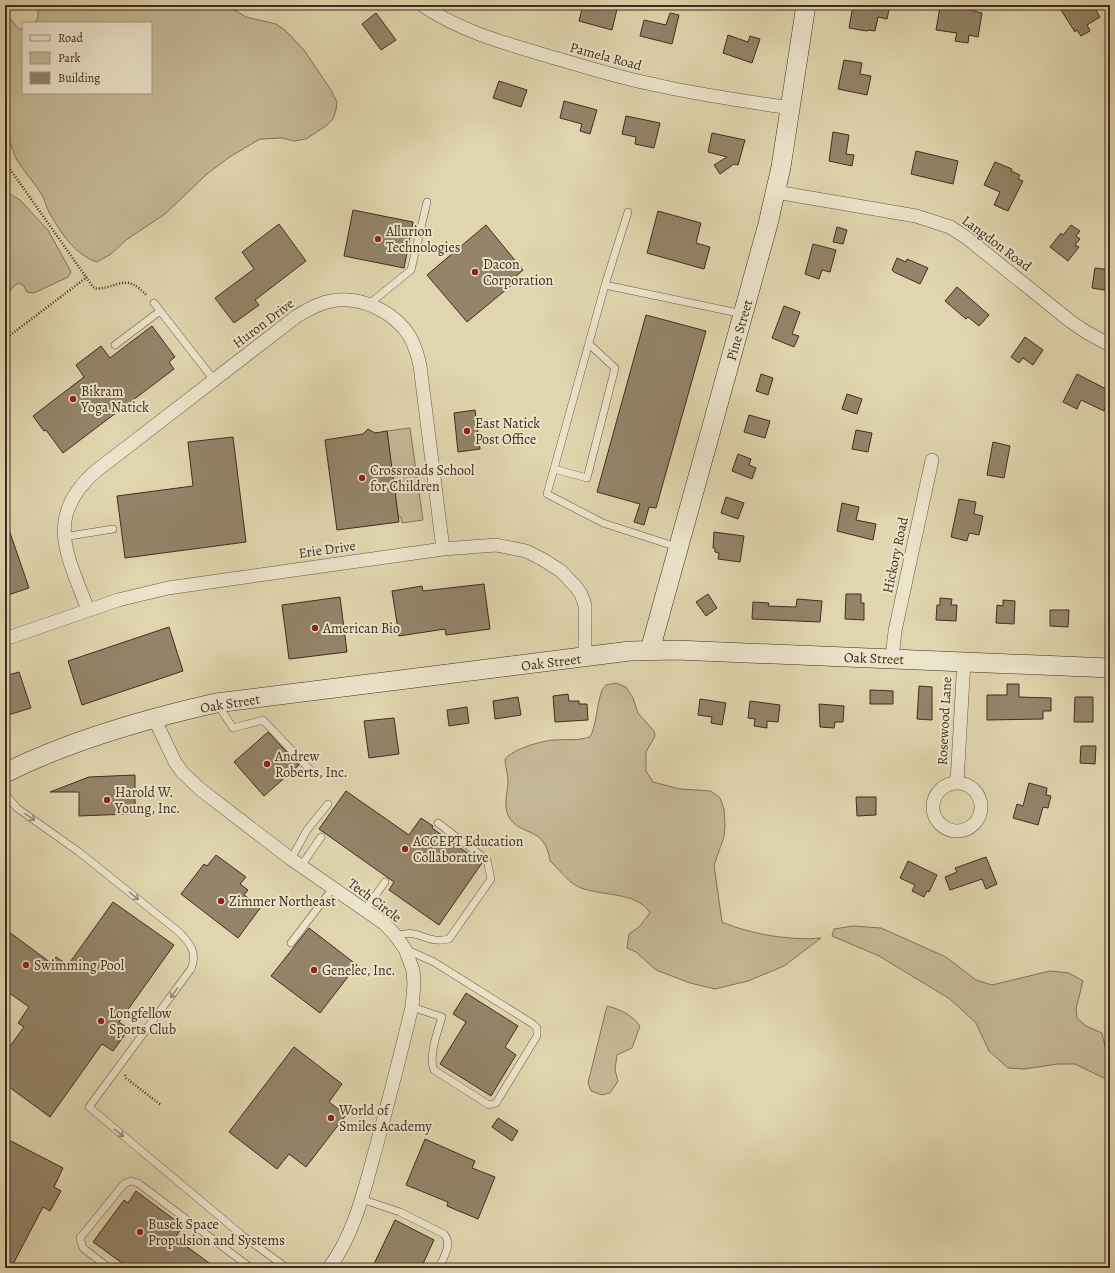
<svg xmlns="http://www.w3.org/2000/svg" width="1115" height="1273" font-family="Alegreya,serif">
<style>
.green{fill:#c5b896;stroke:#84725a}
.building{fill:#948469;stroke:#422c1f}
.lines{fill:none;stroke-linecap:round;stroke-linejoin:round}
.service-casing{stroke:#6a5643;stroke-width:8}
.minor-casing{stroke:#6a5643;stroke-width:14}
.secondary-casing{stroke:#422c1f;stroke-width:20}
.path{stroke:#422c1f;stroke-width:2.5;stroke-dasharray:1 2;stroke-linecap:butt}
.service{stroke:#ebe4ca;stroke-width:7}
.minor{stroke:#ebe4ca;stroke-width:13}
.secondary{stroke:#ebe4ca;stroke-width:19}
.oneway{stroke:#968874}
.poi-dot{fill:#8f2418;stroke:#ebe4ca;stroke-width:1.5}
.labels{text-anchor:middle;stroke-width:4;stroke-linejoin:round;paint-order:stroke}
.street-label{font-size:14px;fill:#422c1f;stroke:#ebe4ca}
.poi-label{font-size:14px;fill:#422c1f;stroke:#ebe4ca;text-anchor:start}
</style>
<rect width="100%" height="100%" fill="#e0d5ae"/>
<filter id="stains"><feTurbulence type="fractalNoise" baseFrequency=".005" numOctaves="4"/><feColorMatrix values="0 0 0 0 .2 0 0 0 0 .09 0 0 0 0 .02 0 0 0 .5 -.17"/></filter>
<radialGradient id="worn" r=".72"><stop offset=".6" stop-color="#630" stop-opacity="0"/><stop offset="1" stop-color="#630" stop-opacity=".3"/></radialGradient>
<path class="green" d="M38,5H216L233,9L246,17L276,24L285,30L304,50L331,90L337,102L336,110L333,119L326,126L306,139L294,141L282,138L260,139L231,156L207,174L165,214L126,240L111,254L97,262C75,255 60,232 49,212C46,207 45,200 42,195C35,183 24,172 17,160C12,151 11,141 5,132V13L19,29H23V93H151V23H35L38,17Z
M5,191L20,200L48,230L71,272L68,277L34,293L27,292L23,285L18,283L12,288L5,299Z
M410,428L423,520L402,523L401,517H398L387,431Z
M616,683L626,687L633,698L638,713L654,731L655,736L646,752V771L653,782L680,789L711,791L720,798L724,809L725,825L724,837L714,865L722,922C750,934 791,941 821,938L784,966L748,981L715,989L690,983L656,970L636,952L627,948L629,934L639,927L650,913C637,890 596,897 577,886C566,880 559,869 550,861C545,824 519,838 508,815C503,803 508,792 508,781C508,774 505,766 505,759C513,749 543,740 556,740C570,739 576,741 590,737C598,723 597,691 606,685C609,684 613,684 616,683Z
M853,926L881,928L946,957L976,980L992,985L1050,971L1069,973L1083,981L1076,1009L1077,1018L1086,1026L1102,1033L1106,1050L1110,1053V1081L1075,1064H1058L1024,1069L1008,1068L989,1051L976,1023L950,999L879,956L832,936L834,929Z
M607,1006C620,1009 632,1015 640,1026L632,1048L617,1055L615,1070L618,1081L610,1093L602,1095L591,1091L588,1083Z"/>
<path class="building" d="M583,5H618L612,30L579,21Z
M853,5H890L887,19L878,17L875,31L868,30L867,31L849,28Z
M1070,5H1093L1100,17L1087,25L1090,31L1081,36L1077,30L1075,32L1061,10Z
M954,6L982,13L978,37L969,35L968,43L955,41L957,33L936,30L940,7L953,9Z
M376,13L396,40L381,50L362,24Z
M670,13L679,15L672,44L640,36L644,20L666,25Z
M728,35L748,42L750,36L760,39L752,63L723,53Z
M844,60L862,63L860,74L871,76L867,95L838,89Z
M499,81L527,90L521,107L493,98Z
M564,101L597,110L590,134L580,131L582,124L560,118Z
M626,116L660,123L654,148L635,144L636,137L622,134Z
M833,132L849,135L846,154L854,155L852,166L829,161Z
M712,133L745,140L738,165L734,164L720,174L714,165L727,157L708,152Z
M916,151L958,161L953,184L911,174Z
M995,162L1012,169L1011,171L1020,175L1018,179L1023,181L1008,211L994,205L1000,192L984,185Z
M353,210L413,222L404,268L344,256Z
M658,211L701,223L696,243L710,247L704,269L647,253Z
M279,224L306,261L255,300L259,305L234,323L215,298L254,269L242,252Z
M486,225L523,270L516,276L519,279L467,322L427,275Z
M1071,225L1080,231L1076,236L1080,239L1075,245L1079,247L1068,261L1050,247L1061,233L1063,235Z
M837,227L847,230L843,244L833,242Z
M813,244L836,250L830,272L822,270L819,279L805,274Z
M897,258L906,262L907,259L928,268L920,284L894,272L892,270Z
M1095,268L1110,270V291L1092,288Z
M957,287L989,315L979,326L968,317L966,319L945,301Z
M784,306L800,312L792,334L799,336L794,347L772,338Z
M646,315L706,331L656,508L649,507L644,525L634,522L640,504L597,492Z
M152,326L175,357L169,362L174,369L63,453L46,430L44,431L33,416L84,377L76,365L101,346L110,358Z
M1025,337L1043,350L1033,365L1023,358L1019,363L1011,357Z
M761,374L773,378L768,395L756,391Z
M1077,374L1110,391V398L1104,411L1081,400L1077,409L1063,402Z
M847,394L862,399L857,414L842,409Z
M475,410L480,449L458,452L454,413Z
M749,415L770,421L765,438L744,432Z
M368,429L375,433L387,431L399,522L337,530L325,440L363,434Z
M856,430L872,433L868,452L852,449Z
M233,437L246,542L125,558L117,496L193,486L188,442Z
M993,442L1010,446L1004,478L987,475Z
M738,454L751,459L749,465L756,468L752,479L732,471Z
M726,497L744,503L738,519L721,513Z
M959,499L976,502L974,514L983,516L979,535L969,533L967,541L951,537Z
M842,503L859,507L856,520L876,524L873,540L837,531Z
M7,524L29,588L5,596V525Z
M714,532L744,536L740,562L718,559L719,553L715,552V548H713Z
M484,584L490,629L446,635L445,629L399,636L392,591L422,586L423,591Z
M708,594L717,608L706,616L696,602Z
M846,594H861V603H864V620L845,619Z
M340,597L347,652L289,659L282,605Z
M940,598L952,599L951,605H957L956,621L936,620L937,605H940Z
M797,599L822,601L820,622L752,619L753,602L769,603L768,606L796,607Z
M1003,600L1015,601L1014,624L996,623L997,605L1003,606Z
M1050,610H1069L1068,627L1050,626Z
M169,627L183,671L82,705L68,661Z
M19,672L31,708L5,716V676Z
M1007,684H1019V697L1051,698V711H1043V719L987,720V695H1007Z
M919,686L932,687V720L917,719Z
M870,690L893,691V704H870Z
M568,694L569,701H579V704H587L588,720L555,722L553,696Z
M518,697L521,715L495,719L493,701Z
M1075,697H1093V722H1074Z
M700,699L726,703L722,725L711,723L712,717L698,715Z
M750,701L780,705L778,722L767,721V728L754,726L755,719L748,718Z
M819,704L844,706L843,722H835L834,728L820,727Z
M467,707L469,723L449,726L447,710Z
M394,718L399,754L369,758L364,721Z
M268,732L299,765L264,796L234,762Z
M1081,746H1096L1095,764L1080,763Z
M135,775V808H128V814L79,816V792H50L89,777Z
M1029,783L1047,788L1046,795L1051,796L1048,808L1043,807L1038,825L1013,818L1017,804L1023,806Z
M346,791L409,835L421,818L433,826L432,828L482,863L439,925L389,890L394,882L319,829Z
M856,797H876V815L857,816Z
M216,855L246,877L240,884L248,890L244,895L261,907L238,938L181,894L204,864L207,866Z
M986,857L997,884L986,889L982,879L950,890L945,877L957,872L955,868Z
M908,861L937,875L929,892L927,891L924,897L912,891L915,885L900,878Z
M113,902L174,945L119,1022L129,1029L113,1051L102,1044L50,1117L5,1084V1053L24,1027L18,1023L29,1007L5,990V929L51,963L56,957L68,965Z
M309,928L357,965L320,1013L271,976Z
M466,993L518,1026L505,1047L516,1055L491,1096L440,1064L466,1022L453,1014Z
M294,1047L342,1084L329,1102L346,1115L306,1167L289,1154L277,1169L229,1132Z
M498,1118L518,1131L512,1141L492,1127Z
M5,1138L63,1168L54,1187L61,1191L50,1211L43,1207L11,1268H5Z
M425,1139L475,1161L472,1168L495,1177L478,1219L447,1206L448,1202L406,1185Z
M136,1191L183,1226L175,1238L216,1268H129L93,1242L124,1200L128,1203Z
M395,1220L434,1240L421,1268H372Z"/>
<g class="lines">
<defs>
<path id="service" d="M605,285L628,212
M154,303L214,380
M369,304L411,270L427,202
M115,345L160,311
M554,469L587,478L615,368L589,344
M63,537L113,529
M677,547L603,523L547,494L605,285L743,314
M218,705L233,728L263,720L315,775
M5,789L7,796L17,808L79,852L179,932C190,943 198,953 191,969L89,1107L243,1236L287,1268
M291,859L307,830L328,804
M301,866L321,837
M365,910L385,882
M396,936C418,927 426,945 449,939L491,879L487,860L438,823
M291,943L333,888
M405,949L434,962L533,1024L537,1028V1036L496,1103L489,1105L434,1070C428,1057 438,1030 442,1017L412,1007
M361,1199L400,1212L444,1234C453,1244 443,1258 439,1268
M109,1268L83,1248L80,1238L124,1184L131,1181L138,1183L251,1268"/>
<path id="minor" d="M422,5C460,31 504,43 548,56C583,66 619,78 656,85C700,95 745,101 790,108
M776,192L916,216L950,227L967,238L1070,321L1086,332L1110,345
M88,610C68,556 43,517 96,471L297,316C307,310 319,303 331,301C360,295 395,312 410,337C415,346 418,356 420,366L443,549
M5,639L118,600L168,588L443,549L496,545L526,551L542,559L561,571L576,587L581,594L585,605V658
M892,658L895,631L932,460
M154,718L175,762L182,772L200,789L291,859L385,924L396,936L405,949L413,970L414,984L412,1007C401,1052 390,1096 378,1140C366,1183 356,1232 329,1268
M957,782L964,661
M933 807a24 24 0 1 1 48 0a24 24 0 1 1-48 0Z"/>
<path id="secondary" d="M650,650L768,224L781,167L806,5
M5,773C71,740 145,719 216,703L630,651L676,650L1110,668"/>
</defs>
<use href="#service" class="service-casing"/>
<use href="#minor" class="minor-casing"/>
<use href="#secondary" class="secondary-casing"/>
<path class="path" d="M5,162L93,287L97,289C122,286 126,273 147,296
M5,339L87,277
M125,1075L126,1078L161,1105"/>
<use href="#service" class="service"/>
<use href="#minor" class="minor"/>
<use href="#secondary" class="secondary"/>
</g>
<defs><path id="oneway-shaft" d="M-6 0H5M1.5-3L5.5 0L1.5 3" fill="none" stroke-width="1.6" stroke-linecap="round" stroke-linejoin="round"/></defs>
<g class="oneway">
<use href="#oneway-shaft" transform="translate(30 817) rotate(34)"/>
<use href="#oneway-shaft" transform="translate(134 896) rotate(39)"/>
<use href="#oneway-shaft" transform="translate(174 993) rotate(126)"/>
<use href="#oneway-shaft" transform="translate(119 1133) rotate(40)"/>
</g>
<g class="poi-dot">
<circle cx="378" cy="239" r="4"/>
<circle cx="475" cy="272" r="4"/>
<circle cx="73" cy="399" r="4"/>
<circle cx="467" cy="431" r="4"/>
<circle cx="362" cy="478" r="4"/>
<circle cx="315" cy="628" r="4"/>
<circle cx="267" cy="764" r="4"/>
<circle cx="107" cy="800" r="4"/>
<circle cx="405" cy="849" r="4"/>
<circle cx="221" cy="901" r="4"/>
<circle cx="26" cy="965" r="4"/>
<circle cx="314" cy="970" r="4"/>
<circle cx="101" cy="1021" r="4"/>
<circle cx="331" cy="1118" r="4"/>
<circle cx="140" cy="1232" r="4"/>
</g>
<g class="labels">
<g class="street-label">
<text transform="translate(606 56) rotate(15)" y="5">Pamela Road</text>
<text transform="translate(997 243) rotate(37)" y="5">Langdon Road</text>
<text transform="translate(263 323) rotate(-37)" y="5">Huron Drive</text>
<text transform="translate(739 330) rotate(-74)" y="5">Pine Street</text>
<text transform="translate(327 549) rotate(-8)" y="5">Erie Drive</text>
<text transform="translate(895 555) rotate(-78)" y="5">Hickory Road</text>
<text transform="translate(874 658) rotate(2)" y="5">Oak Street</text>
<text transform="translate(551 662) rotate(-7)" y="5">Oak Street</text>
<text transform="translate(230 703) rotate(-9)" y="5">Oak Street</text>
<text transform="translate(944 721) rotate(-87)" y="5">Rosewood Lane</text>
<text transform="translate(375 900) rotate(37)" y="5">Tech Circle</text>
</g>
<g class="poi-label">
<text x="386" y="236">Allurion<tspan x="386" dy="16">Technologies</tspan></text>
<text x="483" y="269">Dacon<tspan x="483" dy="16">Corporation</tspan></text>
<text x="81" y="396">Bikram<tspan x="81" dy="16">Yoga Natick</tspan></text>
<text x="475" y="428">East Natick<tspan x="475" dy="16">Post Office</tspan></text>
<text x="370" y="475">Crossroads School<tspan x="370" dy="16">for Children</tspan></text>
<text x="323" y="633">American Bio</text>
<text x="275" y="761">Andrew<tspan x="275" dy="16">Roberts, Inc.</tspan></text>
<text x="115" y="797">Harold W.<tspan x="115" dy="16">Young, Inc.</tspan></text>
<text x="413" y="846">ACCEPT Education<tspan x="413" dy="16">Collaborative</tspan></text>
<text x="229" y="906">Zimmer Northeast</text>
<text x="34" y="970">Swimming Pool</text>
<text x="322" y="975">Genelec, Inc.</text>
<text x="109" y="1018">Longfellow<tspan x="109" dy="16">Sports Club</tspan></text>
<text x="339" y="1115">World of<tspan x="339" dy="16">Smiles Academy</tspan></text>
<text x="148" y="1229">Busek Space<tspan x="148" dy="16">Propulsion and Systems</tspan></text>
</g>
</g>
<rect width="1115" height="1273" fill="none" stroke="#e0d5ae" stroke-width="20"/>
<rect x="6" y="6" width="1103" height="1261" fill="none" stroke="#422c1f" stroke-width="2"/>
<rect x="10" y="10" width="1095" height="1253" fill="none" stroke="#422c1f"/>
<rect x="22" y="22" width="130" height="72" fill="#ebe4ca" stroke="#a79a86"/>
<rect x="30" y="35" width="20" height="6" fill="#ebe4ca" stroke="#a79a86"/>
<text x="58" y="42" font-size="12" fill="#422c1f">Road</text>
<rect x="30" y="52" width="20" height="12" fill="#c5b896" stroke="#a79a86"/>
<text x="58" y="62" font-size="12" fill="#422c1f">Park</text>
<rect x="30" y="72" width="20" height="12" fill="#948469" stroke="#a79a86"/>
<text x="58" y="82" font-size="12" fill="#422c1f">Building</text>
<rect width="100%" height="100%" filter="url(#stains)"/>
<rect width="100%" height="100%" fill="url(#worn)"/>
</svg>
